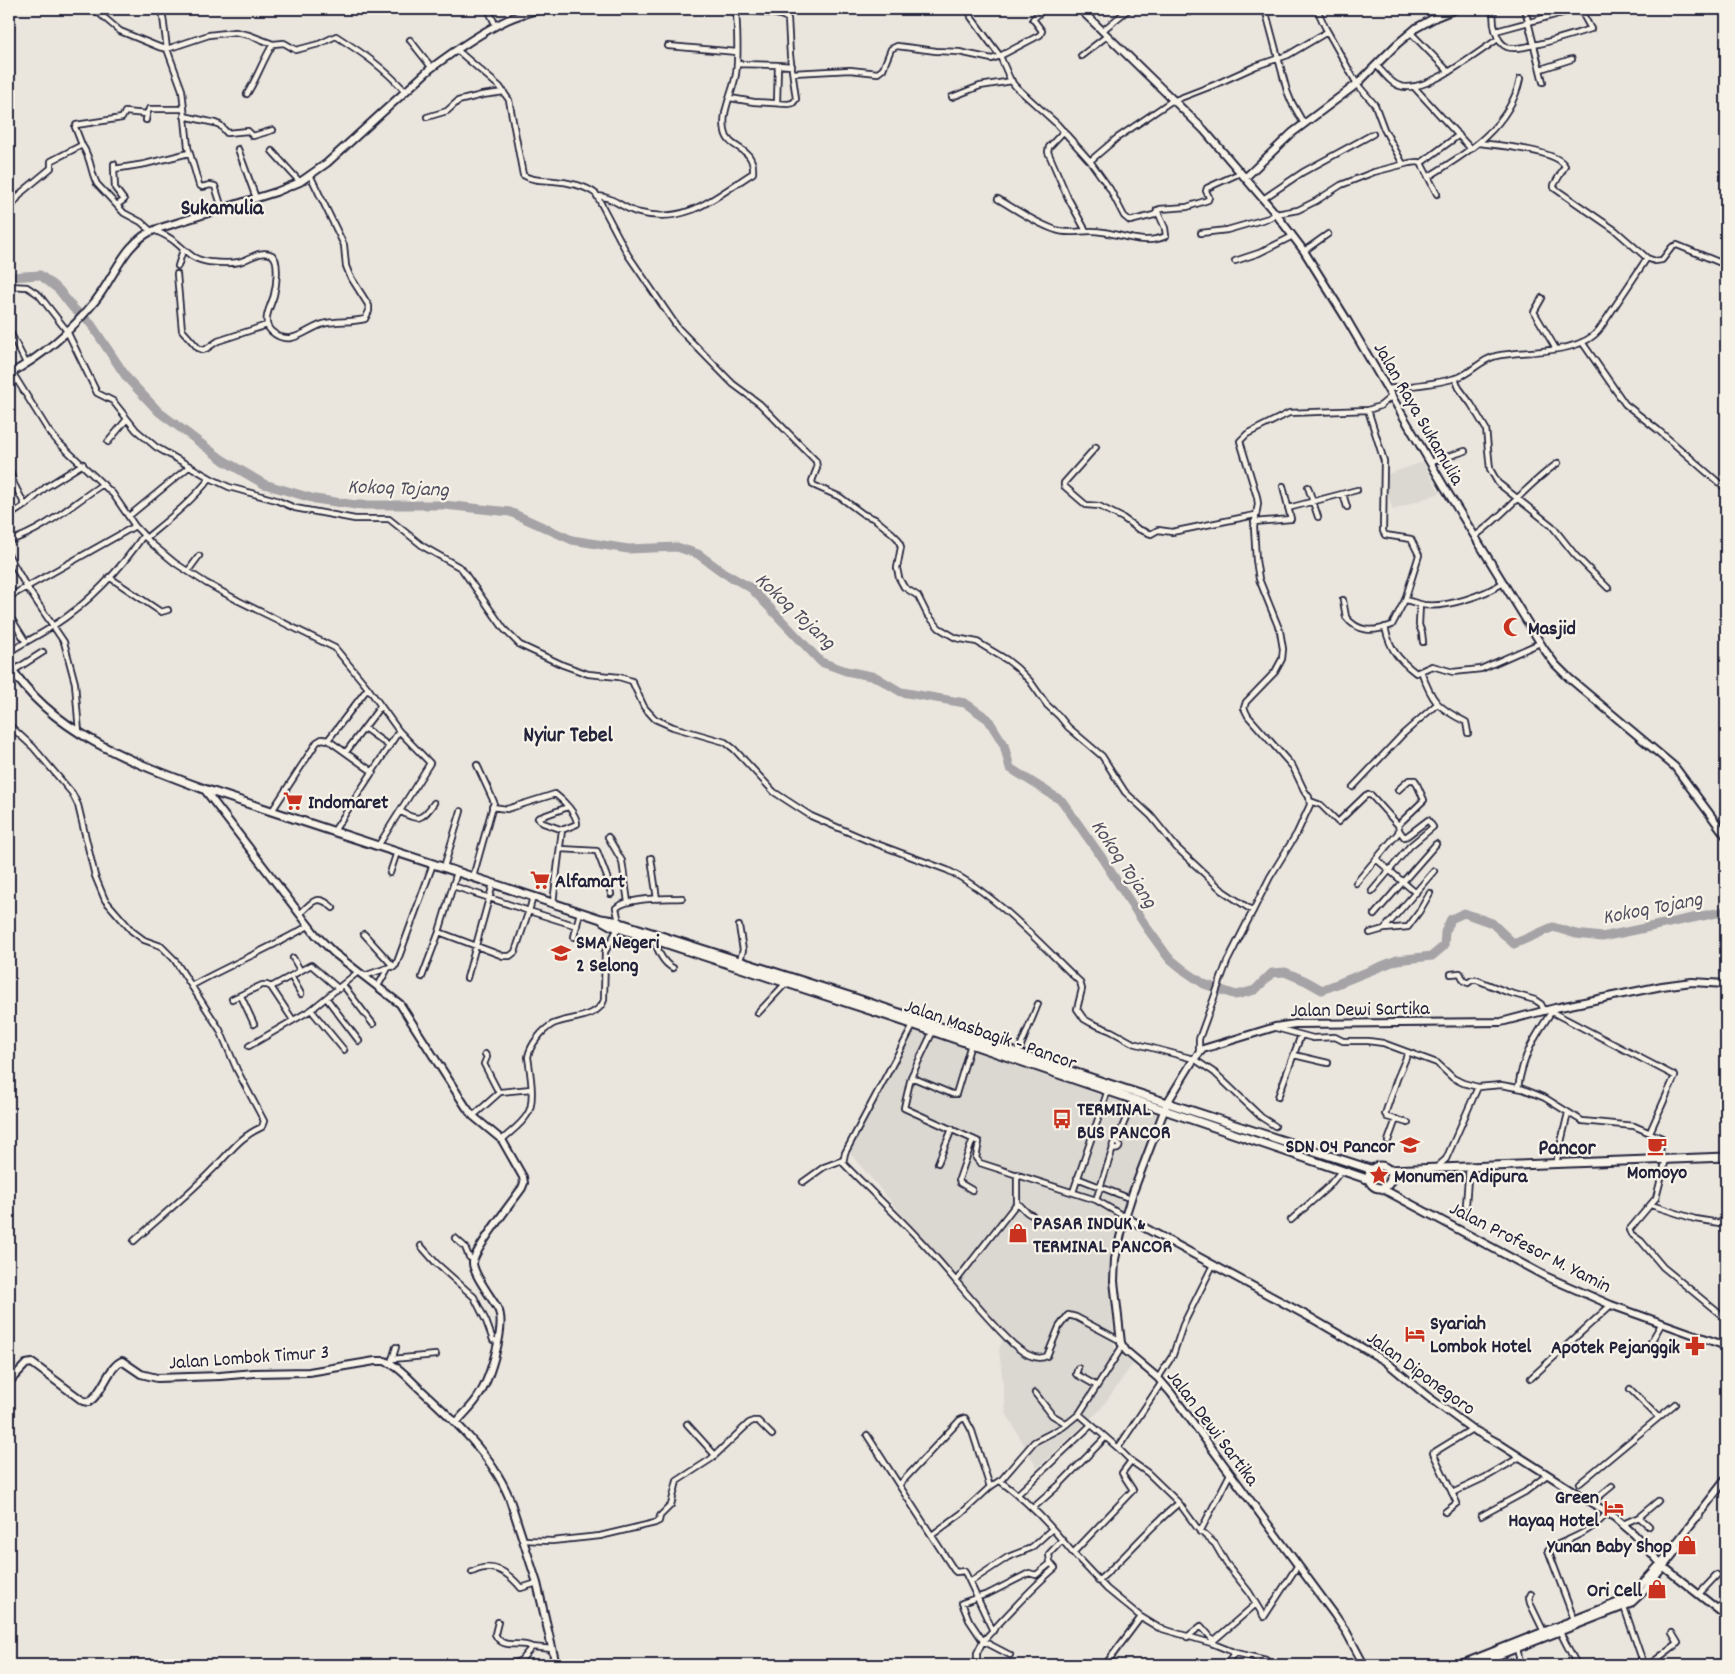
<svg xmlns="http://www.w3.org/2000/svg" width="1735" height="1674" font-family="Dekko,sans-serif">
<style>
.built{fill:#dbd8d2}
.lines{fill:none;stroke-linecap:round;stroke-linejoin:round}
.river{stroke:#a6a3a6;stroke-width:9}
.street-casing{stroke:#22223b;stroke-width:8}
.secondary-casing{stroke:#22223b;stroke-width:10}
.primary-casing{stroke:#22223b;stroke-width:11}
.street{stroke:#f7f3e8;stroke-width:4.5}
.secondary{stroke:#f7f3e8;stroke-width:6}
.primary{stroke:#f7f3e8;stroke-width:7}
.labels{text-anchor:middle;stroke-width:4.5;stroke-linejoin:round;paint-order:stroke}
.street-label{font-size:20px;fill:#22223b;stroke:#f7f3e8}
.poi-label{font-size:20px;font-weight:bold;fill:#22223b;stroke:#f7f3e8;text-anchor:start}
.water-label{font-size:21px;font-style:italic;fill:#504f60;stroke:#f7f3e8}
.quarter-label{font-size:22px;font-weight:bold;fill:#22223b;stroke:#f7f3e8}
</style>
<rect width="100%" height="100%" fill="#eae6de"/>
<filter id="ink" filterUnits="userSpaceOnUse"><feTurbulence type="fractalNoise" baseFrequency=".02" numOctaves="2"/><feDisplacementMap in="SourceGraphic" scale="10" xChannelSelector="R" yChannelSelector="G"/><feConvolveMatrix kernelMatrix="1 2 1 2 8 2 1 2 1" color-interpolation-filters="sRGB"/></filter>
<g filter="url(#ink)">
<path class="built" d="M1423,462L1440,493L1393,510L1382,476Z
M914,1026L1159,1109L1129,1197L1111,1269L1114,1348L1133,1364L1100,1410L1037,1468L1006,1413L999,1349L1004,1336L849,1152Z"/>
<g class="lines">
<path class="river" d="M9,277L40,275L59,290L73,308L91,324L127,378L159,412L223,460L264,484L315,499L356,505H444L510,512L572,540L628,549L677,547L698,554L724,573L751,588L821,662L846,671L876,677L901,692L965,703L988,719L1004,745L1010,768L1062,801L1100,855L1147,928L1168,957L1185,971L1204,984L1236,995L1255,990L1272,973L1285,972L1306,981L1322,990L1397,960L1432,956L1444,946L1445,932L1451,919L1464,913L1492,923L1514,944L1553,927L1576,934L1602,937L1726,911"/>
<defs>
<path id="street" d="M94,9L120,31L159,47L167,49L209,35L235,32L249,35L273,44L284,43L296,50L319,44L336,36C364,54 383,67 406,92
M162,9L167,49L182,90L188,147L199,185L202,187L210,185L215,186L222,208
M488,9L496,26
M970,9L971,17L1000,56L1040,35L1042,31L1033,19L1044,9
M1186,9L1190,12
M1265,9L1287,91L1291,101L1304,124
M1317,9L1325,27L1357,84L1375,105L1384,129L1403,164
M1494,9C1492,21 1495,42 1507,47C1519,53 1576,33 1591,29L1580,9
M1525,9L1543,82
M1102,31L1129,9
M1496,31L1577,9
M1411,33L1449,72
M410,40L432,68
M668,46L737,52
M457,50L500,87L509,100L523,175C532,181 544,180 554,181C568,182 586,186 596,194L628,255L678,328L733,384L760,404L816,461L817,468L812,481L813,485L840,497L863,514L875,519L892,533L898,539L901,547L897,568L899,578L904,587L918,596L927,614L939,628L956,638L977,642L1007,660L1017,668L1030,681L1047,705L1059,716L1068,727L1102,756L1125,792L1151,816L1176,847L1223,891L1253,911
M1081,56L1107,36
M737,64L778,65L777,103
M778,65L792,66
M1377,66C1383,72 1391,84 1400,86C1425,94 1477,53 1498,39
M1541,69L1572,59
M793,73L850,70L878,73L883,69L891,49L897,46L936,51L959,52L992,59L1000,56L1010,79L1015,86L1057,124L1090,161L1117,138L1170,102L1214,85L1256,66L1288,55L1327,32
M1414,87L1471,149
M247,94C257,78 263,60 273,44
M952,97L980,86L1012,81
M730,98L754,102L788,104L793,103L796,99L790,55L788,19C779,11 749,11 736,10
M147,114L149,109H184
M184,116L215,123L220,125L227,133L248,131L253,136L273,130
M427,117L447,111L458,101L482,95L504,92
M1064,131L1049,147L1048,152L1068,198L1086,231
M1479,143C1496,145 1557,150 1565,166L1554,185V188L1615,230L1647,258L1655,261L1662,260L1672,247L1677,245L1726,265
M82,145C92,160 90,171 97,184L124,213L141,222L151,231
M238,149L256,198
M272,151L300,182
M1090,161L1110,189L1124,216L1130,221L1154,215L1160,209L1187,207L1208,200L1209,197L1206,191L1207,188L1240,173
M1421,163L1459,135
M114,164V169L145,164L189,153
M114,169L115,188L124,200L117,205
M1428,177C1467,153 1510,127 1520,79
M597,196C612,196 625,210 640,213C688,225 716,196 753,173C755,145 728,151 725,131C721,111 733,93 736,74C739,53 737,30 736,9
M998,199C1017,210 1035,223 1056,230C1069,235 1081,230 1094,231C1119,232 1142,247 1166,236L1165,228L1157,210
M1263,199L1303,172L1373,134
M9,210L22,192L51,168V161L82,145L75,127L76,125L122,118L125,112L147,114L146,120
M154,230C160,233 168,236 174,241C187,251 190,259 209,262C218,263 230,264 239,262C250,259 261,249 272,255C280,260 276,287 274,295C271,306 261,321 271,331C292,350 308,326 327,323C340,321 353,322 365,319L369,311V306L350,276L346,266L344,245L310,175
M1201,233L1227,230L1269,218L1276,214L1298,210L1316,201L1341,185L1374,172L1409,163L1418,162L1421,163L1437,194
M1304,251L1328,234
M1235,261L1259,253L1293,236
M178,266L183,250
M177,274L182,330L198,348L203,350L206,349L218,341L267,325
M9,286L27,287L39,295L67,331L97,393L113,401L136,430L156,447L212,479L229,487L276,500L295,508L355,519H389L424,547L461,568L504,629L520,645L563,665L588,674L619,677L632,681L644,707L655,719L673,727L725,742L734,749L774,792L811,816L869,841L947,870C996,894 1041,945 1080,982L1082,989L1077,1009L1084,1019L1091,1023L1111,1031L1133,1043L1194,1059L1215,1073L1261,1117L1275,1126
M1542,298L1534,312L1556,349
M9,330L26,363
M1582,342L1625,404L1658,430L1726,489
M12,372L48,430L58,442L113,494L135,526L152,544L175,563L206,583L239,601L335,648L368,688
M1455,378L1459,388L1471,404L1486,429L1490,469L1498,483L1552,526L1575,555L1608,588
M1387,389C1411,385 1436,385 1459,377C1472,372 1482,359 1496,356C1525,350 1579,355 1599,330L1647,258
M108,442L127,419
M1096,447L1064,483V486L1086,505L1099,506L1123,518L1138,529L1151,534L1158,530L1172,532L1255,515
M1431,462L1465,451
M9,468L14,484L25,505
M1308,487L1318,517
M1343,494L1347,507
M1288,508L1357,490
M9,516L27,504L46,487L83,464
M129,516L190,466
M1254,522L1291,519L1283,486
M1475,536C1505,515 1527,484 1558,463
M146,538C169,519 192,501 210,478
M9,541C45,530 72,504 103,484
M9,556L26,586L64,642L75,683L79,732
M188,571L199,556
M109,577L161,612L168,610
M9,597L135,526
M1343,600L1346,617C1358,633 1374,632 1392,625L1405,600L1419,555L1411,539L1385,535L1383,531L1384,461L1368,410
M1405,600C1411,601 1418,604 1424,605C1447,608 1484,595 1503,583
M1420,604L1419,625L1422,633L1423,642
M9,615L26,642
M1385,627C1390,650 1398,659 1416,673L1432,666L1453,672L1481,669L1540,643
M9,652C23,643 38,636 53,626C88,604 120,570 143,536
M13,671L43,652
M1421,671C1432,702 1438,708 1466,722L1468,733
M9,681L16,677
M9,725L33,747L72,793L78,805L95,876L105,900L132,931L144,940L161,946L174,959L220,1030L237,1070L264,1121L262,1127C239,1137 230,1153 212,1170C188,1195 160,1217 134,1241
M364,728L389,746
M328,740L373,772
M346,752L380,707
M1353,787L1403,734L1437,704
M1310,801L1321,805L1338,822L1366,795H1371L1398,825L1399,829L1398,833L1356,883
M492,807L507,809L555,794C563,800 577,814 577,824L562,830L553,903
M272,811L317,742L322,739L328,740L368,688L399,731L430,763L378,846
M400,811C418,822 422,820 434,803
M1398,825L1424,800L1415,780H1409L1398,790
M563,830L543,823L538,818L568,807
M334,831L399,731
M608,837L622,861L628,902
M561,849L597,851L607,877L611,894
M651,858L657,899
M1376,859L1416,893
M444,867L461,811
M390,873L397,852
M473,877L494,802L477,765
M1372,891L1410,846L1433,827L1428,820L1407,836L1404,837L1399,830
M533,897L529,911L577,926
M300,914C312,901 318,893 333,908
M1374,915L1436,844
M619,922L616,908C628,897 666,899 682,898
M1384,929L1434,871
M439,932L503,956H510L515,952L527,916L529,911L453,886
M1370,933L1384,929L1408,927L1419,912L1430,893
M364,934L394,967
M574,937L580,912
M654,940C658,950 662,963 673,968
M293,958L300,970
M739,963L743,950L739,926
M1451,974L1460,973L1464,981L1468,983L1472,980H1477L1507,992L1535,1000L1541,1004L1544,1010
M291,976L301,994
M364,976L396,965L433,864
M422,977L439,932L457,872
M467,978L493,884
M193,985C231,964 271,948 308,926
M343,985L373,1024
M378,986L387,970
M241,996L254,1024
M232,999L262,985H267L271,987
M327,999L359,1041
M311,1010L344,1050
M1552,1012L1675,1076L1650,1132
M758,1013L786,983
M293,1020L271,987L311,965L339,989
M914,1024L845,1153L843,1163C867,1188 893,1211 916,1236C950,1271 978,1311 1013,1344C1022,1352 1035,1362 1047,1356L1059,1327L1068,1315L1076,1317L1121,1341
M1276,1028L1313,1038L1335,1037L1343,1041H1368L1383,1043L1437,1063L1453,1078L1463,1083L1478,1087L1501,1085L1523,1089L1545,1098L1582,1121L1634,1126L1662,1138L1659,1160
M933,1031L911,1077L904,1108L979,1142L976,1158L980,1163L1096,1200
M249,1046L311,1010L358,972
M1199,1052V1039L1227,962L1270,877L1297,833L1310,805L1309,797L1304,790L1293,767L1248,716L1244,708L1246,702L1275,672L1282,659L1283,649L1280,631L1259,579L1256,560L1254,527L1258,504L1257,497L1240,441L1247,434L1289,413L1368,410L1380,406L1392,396
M1018,1053L1038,1004
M485,1054L487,1057L484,1064L499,1093
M1294,1055L1328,1063
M911,1077L952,1094H956L971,1044
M1518,1088C1523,1055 1534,1038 1552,1011
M1278,1097L1301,1035
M473,1116L500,1092L531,1089
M1408,1123L1387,1117L1385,1114L1397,1079L1408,1053
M502,1140C510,1132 521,1125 527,1115C536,1103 530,1072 528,1057C530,1045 542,1030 553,1024C568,1017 598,1019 604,1000L605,952L618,928
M1388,1141L1396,1119
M1116,1142L1134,1099
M1112.5 1146a3.5 3.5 0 1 1 7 0a3.5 3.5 0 1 1-7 0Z
M1113,1148L1096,1200L1125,1217
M1666,1159L1656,1198L1629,1230L1631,1234L1641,1241L1663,1267L1726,1319
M938,1163L952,1129
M1556,1163L1568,1113
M1437,1167L1446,1159L1478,1087
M1077,1178L1126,1197
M803,1182L824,1167L843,1160
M972,1190L960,1183L959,1179L973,1139
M1073,1192L1108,1090
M1017,1203V1174
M1466,1205L1469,1166
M1651,1205L1695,1219L1726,1224
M1291,1220L1328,1187L1342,1170
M455,1238L465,1247L469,1257L474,1260
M421,1246L436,1263L474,1297L486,1321L493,1340L498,1341
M956,1281L1017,1203C1024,1207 1024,1213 1032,1215
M1648,1347L1662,1323
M392,1359L436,1355
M392,1360L396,1347
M1078,1368L1076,1374L1097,1386
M1158,1378L1173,1355L1183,1325L1213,1265
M1531,1378L1611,1305
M1162,1382L1118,1448L1131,1461L1122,1473L1133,1490L1073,1553L1107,1589L1141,1617L1159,1628L1211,1643L1236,1653L1266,1660L1271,1665
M1630,1389L1658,1417
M1035,1393L1052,1415L1067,1424
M687,1424L715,1455
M867,1435L899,1485L960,1420L965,1418L972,1431L990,1487
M1118,1448L1079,1414L1122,1347
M1131,1461L1148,1473L1179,1503
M1000,1481C1029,1502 1050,1525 1073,1553
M1580,1483L1675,1404
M899,1485L954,1570L956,1572L964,1571L966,1574L993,1631
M1452,1493L1486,1477L1520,1457
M1018,1494L1091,1425
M1589,1500H1595L1612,1486
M1033,1508L1059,1485L1105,1438
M1445,1512L1457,1503L1433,1453L1472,1429
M1481,1516L1525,1492L1547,1475
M1639,1517L1649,1526
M1623,1524L1639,1517L1658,1501
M1200,1532L1230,1474
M932,1535L962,1513L990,1487L1002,1479L1034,1442L1063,1427L1079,1414
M523,1540L552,1541L600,1536L655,1523L659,1521L660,1516L671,1505L677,1481L711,1459L749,1423L753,1421H758L772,1435
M472,1572C492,1561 509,1573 521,1588L537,1583
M1098,1581C1127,1556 1150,1526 1179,1503L1198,1529L1215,1544L1226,1563L1249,1592L1264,1617L1298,1565
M970,1582L1008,1557L1031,1548L1052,1529
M1531,1594L1529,1598L1530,1603L1544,1632
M1699,1594L1717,1575
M1624,1607L1644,1665
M1716,1608L1724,1604L1726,1601
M498,1622L495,1634C503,1651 518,1640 532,1647
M1575,1622L1548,1550L1550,1548C1571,1538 1592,1532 1607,1513
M1560,1632L1577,1665
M1187,1637L1201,1626L1214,1641
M1211,1643L1256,1604
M1517,1649L1521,1665
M1010,1655L983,1641C1006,1616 1029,1590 1055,1568L1050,1562L1049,1554L1062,1540
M511,1665L521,1660L532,1647L552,1649
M977,1665V1653L983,1641L969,1620L962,1603L990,1593L1029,1573L1036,1575L1051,1563
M1105,1665L1141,1617
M1226,1665L1234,1653
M1649,1665L1678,1643L1672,1633"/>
<path id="secondary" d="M1080,9L1204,130L1276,214L1304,251L1347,320L1445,488L1544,649L1555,664L1569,678L1675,767L1726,836
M1245,178L1292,133L1357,84L1397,44L1416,28L1436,17L1456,9
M9,374C43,356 72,330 96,300C115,276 125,240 157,229L276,192L300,182L327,163L430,69C454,51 480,33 507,20C518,15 530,12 541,9
M204,789L316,935L334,953L400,1004L466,1107L473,1116L502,1140L523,1177L524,1183L522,1188C512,1202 475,1249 473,1262C472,1273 492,1298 498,1309C507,1326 489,1381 478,1397C472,1407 463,1414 456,1423
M1381,1188L1545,1276L1611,1305L1726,1346
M1125,1217L1313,1319L1385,1361L1427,1396L1472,1429L1498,1443L1614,1517L1634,1534L1664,1567L1726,1616
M9,1382L26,1364L32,1363L83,1401L89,1402C103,1393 108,1367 122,1361L141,1374L157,1378L220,1376L254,1373L309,1372L375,1361H385L393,1365C403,1371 410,1380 419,1388C453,1419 491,1454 509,1497L537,1583L556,1665
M1364,1665L1347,1633L1334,1614L1171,1393L1158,1378L1126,1351L1121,1343L1114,1281L1115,1259L1125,1217L1133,1192L1167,1103L1194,1059L1203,1049L1275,1027L1295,1024L1501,1022L1555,1008L1662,986L1692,982L1726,984
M1459,1665L1629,1598L1661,1563L1726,1479
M1474,1665L1630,1604L1645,1590L1678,1548"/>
<path id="primary" d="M9,665C52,733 132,762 204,789L601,919L614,921L852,997L1103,1082L1373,1170
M603,921L612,926L888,1016L1370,1180
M1369 1177a11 11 0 1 1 22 0a11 11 0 1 1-22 0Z
M1388,1170L1726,1157"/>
</defs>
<use href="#street" class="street-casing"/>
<use href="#secondary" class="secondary-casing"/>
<use href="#primary" class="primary-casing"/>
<use href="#street" class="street"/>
<use href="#secondary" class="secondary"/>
<use href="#primary" class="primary"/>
</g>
</g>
<defs>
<symbol id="mosque-bare" viewBox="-9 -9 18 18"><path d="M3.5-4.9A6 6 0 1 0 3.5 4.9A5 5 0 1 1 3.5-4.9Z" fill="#c8321e" stroke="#f7f3e8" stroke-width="2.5" paint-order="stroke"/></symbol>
<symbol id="supermarket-bare" viewBox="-9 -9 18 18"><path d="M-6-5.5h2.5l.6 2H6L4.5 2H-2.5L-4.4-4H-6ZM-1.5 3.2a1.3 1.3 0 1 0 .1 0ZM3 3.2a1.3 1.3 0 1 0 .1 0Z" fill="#c8321e" stroke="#f7f3e8" stroke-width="2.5" paint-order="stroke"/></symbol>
<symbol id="school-bare" viewBox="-9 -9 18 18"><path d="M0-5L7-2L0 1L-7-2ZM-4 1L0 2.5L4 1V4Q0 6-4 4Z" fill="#c8321e" stroke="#f7f3e8" stroke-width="2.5" paint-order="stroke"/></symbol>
<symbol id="bus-bare" viewBox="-9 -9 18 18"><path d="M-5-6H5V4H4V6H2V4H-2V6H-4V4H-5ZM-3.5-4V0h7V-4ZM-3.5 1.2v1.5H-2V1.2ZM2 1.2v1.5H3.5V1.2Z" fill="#c8321e" stroke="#f7f3e8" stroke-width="2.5" paint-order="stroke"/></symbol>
<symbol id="cafe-bare" viewBox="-9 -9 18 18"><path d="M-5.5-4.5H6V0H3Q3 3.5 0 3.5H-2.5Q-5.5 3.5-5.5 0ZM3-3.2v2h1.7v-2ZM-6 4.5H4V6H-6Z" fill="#c8321e" stroke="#f7f3e8" stroke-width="2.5" paint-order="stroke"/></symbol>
<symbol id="sight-bare" viewBox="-9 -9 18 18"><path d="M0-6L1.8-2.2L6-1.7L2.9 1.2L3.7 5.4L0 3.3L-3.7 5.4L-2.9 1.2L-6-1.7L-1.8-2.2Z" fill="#c8321e" stroke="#f7f3e8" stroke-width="2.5" paint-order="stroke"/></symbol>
<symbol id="shop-bare" viewBox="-9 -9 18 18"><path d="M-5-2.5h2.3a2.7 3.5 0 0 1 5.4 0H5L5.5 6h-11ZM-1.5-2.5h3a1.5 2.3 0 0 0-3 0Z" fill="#c8321e" stroke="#f7f3e8" stroke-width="2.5" paint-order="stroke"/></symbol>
<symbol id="hotel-bare" viewBox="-9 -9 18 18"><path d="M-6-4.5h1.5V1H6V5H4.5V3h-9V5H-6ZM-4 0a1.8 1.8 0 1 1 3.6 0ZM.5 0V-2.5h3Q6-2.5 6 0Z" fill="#c8321e" stroke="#f7f3e8" stroke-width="2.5" paint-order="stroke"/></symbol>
<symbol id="pharmacy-bare" viewBox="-9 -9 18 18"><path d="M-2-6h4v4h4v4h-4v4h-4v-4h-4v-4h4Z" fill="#c8321e" stroke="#f7f3e8" stroke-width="2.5" paint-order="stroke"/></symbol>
</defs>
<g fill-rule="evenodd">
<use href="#mosque-bare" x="1499" y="613" width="28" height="28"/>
<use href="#supermarket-bare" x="279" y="787" width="28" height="28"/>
<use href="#supermarket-bare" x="526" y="866" width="28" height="28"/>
<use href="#school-bare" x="547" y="939" width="28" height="28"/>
<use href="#bus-bare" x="1048" y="1105" width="28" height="28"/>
<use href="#school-bare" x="1396" y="1131" width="28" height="28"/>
<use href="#cafe-bare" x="1643" y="1132" width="28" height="28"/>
<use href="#sight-bare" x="1365" y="1161" width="28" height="28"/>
<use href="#shop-bare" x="1004" y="1219" width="28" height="28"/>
<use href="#hotel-bare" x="1401" y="1320" width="28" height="28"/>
<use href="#pharmacy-bare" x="1681" y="1332" width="28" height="28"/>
<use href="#hotel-bare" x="1600" y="1494" width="28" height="28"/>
<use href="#shop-bare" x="1673" y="1531" width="28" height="28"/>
<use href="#shop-bare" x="1643" y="1575" width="28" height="28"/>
</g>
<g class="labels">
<g class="street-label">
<text transform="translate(1420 413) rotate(60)" y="7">Jalan Raya Sukamulia</text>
<text transform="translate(1360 1008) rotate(-1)" y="7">Jalan Dewi Sartika</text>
<text transform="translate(991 1033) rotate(19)" y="7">Jalan Masbagik - Pancor</text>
<text transform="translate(1531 1246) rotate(27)" y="7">Jalan Profesor M. Yamin</text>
<text transform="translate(249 1356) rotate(-4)" y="7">Jalan Lombok Timur 3</text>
<text transform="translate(1422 1372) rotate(36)" y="7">Jalan Diponegoro</text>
<text transform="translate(1214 1427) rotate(53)" y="7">Jalan Dewi Sartika</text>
</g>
<g class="poi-label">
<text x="1528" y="634">Masjid</text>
<text x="308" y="808">Indomaret</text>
<text x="555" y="887">Alfamart</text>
<text x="576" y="948">SMA Negeri<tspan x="576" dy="23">2 Selong</tspan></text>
<text x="1077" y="1115">TERMINAL<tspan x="1077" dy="23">BUS PANCOR</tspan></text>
<text x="1395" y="1152" text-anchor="end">SDN 04 Pancor</text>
<text x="1657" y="1178" text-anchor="middle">Momoyo</text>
<text x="1394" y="1182">Monumen Adipura</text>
<text x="1033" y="1229">PASAR INDUK &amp;<tspan x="1033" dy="23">TERMINAL PANCOR</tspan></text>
<text x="1430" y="1329">Syariah<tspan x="1430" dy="23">Lombok Hotel</tspan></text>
<text x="1680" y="1353" text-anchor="end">Apotek Pejanggik</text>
<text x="1599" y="1503" text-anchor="end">Green<tspan x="1599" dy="23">Hayaq Hotel</tspan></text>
<text x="1672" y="1552" text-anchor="end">Yunan Baby Shop</text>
<text x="1642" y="1596" text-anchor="end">Ori Cell</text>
</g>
<g class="water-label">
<text transform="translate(398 487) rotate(2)" y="7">Kokoq Tojang</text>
<text transform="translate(796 610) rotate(43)" y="7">Kokoq Tojang</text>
<text transform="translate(1125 863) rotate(56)" y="7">Kokoq Tojang</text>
<text transform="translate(1652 907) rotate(-11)" y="7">Kokoq Tojang</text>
</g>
<g class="quarter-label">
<text x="222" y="214">Sukamulia</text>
<text x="568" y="741">Nyiur Tebel</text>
<text x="1567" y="1154">Pancor</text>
</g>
</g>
<rect width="1735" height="1674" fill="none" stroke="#f7f3e8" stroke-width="30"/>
<rect x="15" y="15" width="1705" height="1644" fill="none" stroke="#22223b" stroke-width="2" filter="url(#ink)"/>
</svg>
